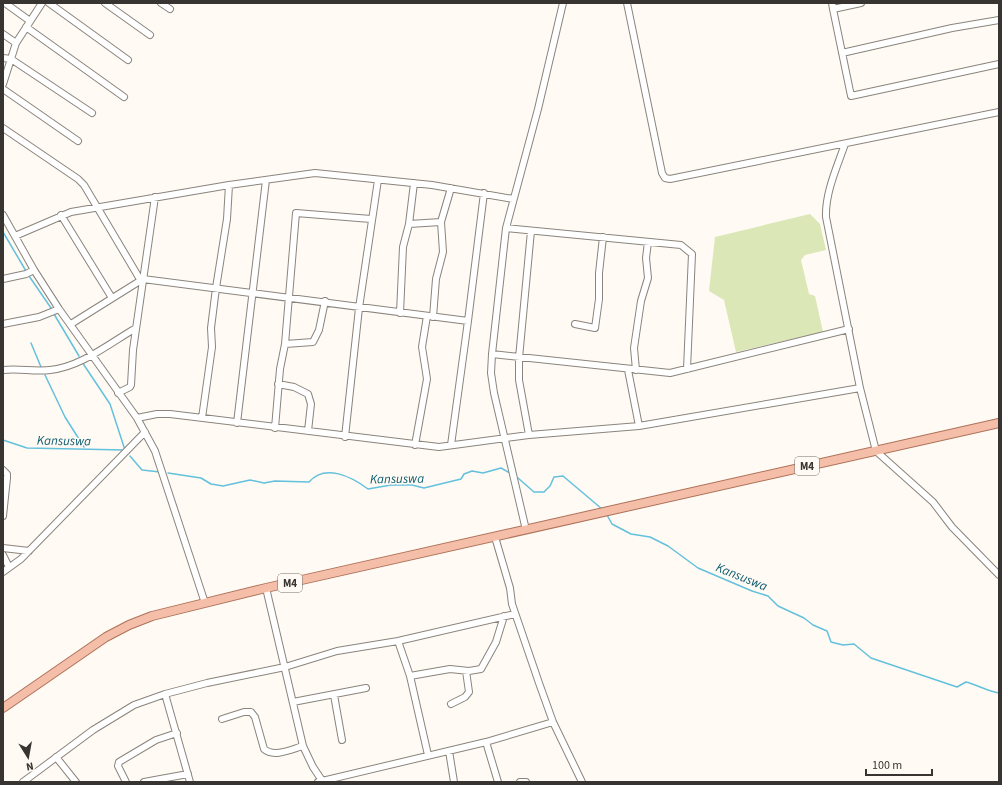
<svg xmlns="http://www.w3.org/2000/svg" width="1002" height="785" font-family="'Source Sans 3',sans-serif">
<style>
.green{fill:#dbe7b6}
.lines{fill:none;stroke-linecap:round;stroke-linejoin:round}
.stream{stroke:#63c1dd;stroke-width:1.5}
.minor-casing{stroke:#8a847d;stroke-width:8}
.major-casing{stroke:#ae725a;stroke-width:10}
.minor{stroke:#fff;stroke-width:6}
.major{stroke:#f5bea9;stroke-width:8}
.labels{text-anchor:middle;stroke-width:3;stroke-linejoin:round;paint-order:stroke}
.shield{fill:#fffaf3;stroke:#736f6b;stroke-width:1}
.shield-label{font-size:11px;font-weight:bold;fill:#373431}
.water-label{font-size:13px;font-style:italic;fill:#0c5c70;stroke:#fffaf3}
</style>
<rect width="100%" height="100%" fill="#fffaf3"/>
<path class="green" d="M810,214L820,224L826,250L805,255L801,260L809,294L815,296L823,332L736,352L724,300L709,291L715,237Z"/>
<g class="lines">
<path class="stream" d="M3,232L26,271
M29,276L51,308
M54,314L79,356
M31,343L41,367
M45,375L65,417L84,447
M3,440L27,448L125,450L110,404L82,362
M130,456L142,470L160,472
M168,473L201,478L211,484L223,486L250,480L264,483L275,481L309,482C325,463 352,477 368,489L391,485H412L424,488L461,479L464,474L472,471L483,473L501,468L510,473
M518,478L534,492H544L550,486L554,477L563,476L602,509
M607,515L612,524L631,534L650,537L668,546L698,568L752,591L768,596L778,606L804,618L813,625L827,631L831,642L843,645L854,644L871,658L957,687L966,682C978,685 987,691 999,693"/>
<defs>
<path id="minor" d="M5,3L30,21
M49,3L128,60
M105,3L150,35
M161,3L170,9
M627,3L662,173L665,178L670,179L999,112
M832,3L833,9L861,3
M833,9L851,96L999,64
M26,27L124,97
M3,34L16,43
M842,53L952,28L999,20
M3,58L11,59L92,113
M3,84L16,43L42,3
M3,89L78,141
M3,128L78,179L84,185L141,281
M845,144C837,167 825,193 826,217L860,388L876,451L933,502L952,527L999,575
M3,215L34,270L59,309L137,418L155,451L205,603
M61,215L112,298
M409,224L441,222
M506,228L681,245L692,254L687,369
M15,236L71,212L229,185L315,173L432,185L513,199
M3,279L26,274L34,270
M400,313L403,247L409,224L414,183
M433,317L436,279L443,252L441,222L451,188
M468,321L484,193
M3,324L39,317L59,309
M71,324L143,279L468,321L451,445
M575,324L595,328L599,299V273L603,237
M285,344L313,342L319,330L325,301
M492,354L670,373L849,329
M3,370C19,368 34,372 50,370C81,367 110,343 136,328
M628,370L639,426
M636,370L634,348L641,301L648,278L646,258L648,242
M278,384L294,387L308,394L311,404L308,431
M118,393L130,387L131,385L133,350L155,197
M137,418L157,414H170L439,447L529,435L639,426L860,388
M202,418L212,347L211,328L216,288L227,219L229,185
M237,423L266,180
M275,428L280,369L285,344L296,213L371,219
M529,435L519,380V358L531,231
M345,437L359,308L378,180
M415,445L427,379L422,347L427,316
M3,470L7,474V478L3,516
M526,530L494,393L491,373L492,354L506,228L538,109L563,3
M495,537L510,588L512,604L539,683L553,722L582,782
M3,548L29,551
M3,555L9,567
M3,572L21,559L145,432
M266,588L303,746L313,767L323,782
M398,641L410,676L428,755
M410,676L450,669L469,671L481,669L496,642L504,616
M334,695L342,740
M293,702L366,688
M451,704L465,697L469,692L466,671
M222,719L244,712H251L255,717L264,749C274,758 292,749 303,746
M486,742L498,782
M449,751L454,782
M56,757L76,782
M23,782L93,730L134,705L165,694
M126,782L118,766L119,762L156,740L177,733
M144,782L188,774
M190,782L165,694L207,683L285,667L337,651L398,641L515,614
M318,782L486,742L553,722
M520,782H526"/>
<path id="major" d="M3,708L106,637L129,625L152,616L266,588L999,423"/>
</defs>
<use href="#minor" class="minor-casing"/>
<use href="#major" class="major-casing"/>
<use href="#minor" class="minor"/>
<use href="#major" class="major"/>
</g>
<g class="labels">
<g class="shield">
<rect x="795" y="457" width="24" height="18" rx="3"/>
<rect x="278" y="574" width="24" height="18" rx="3"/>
</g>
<g class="shield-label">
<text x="807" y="470">M4</text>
<text x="290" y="587">M4</text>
</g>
<g class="water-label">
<text transform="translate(64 440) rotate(1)" y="5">Kansuswa</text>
<text transform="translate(397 478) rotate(-1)" y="5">Kansuswa</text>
<text transform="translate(742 576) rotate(22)" y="5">Kansuswa</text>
</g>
</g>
<rect width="1002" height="785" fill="none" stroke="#373431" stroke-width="8"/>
<g transform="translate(28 757) rotate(169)" stroke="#fffaf3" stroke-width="3" paint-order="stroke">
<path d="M0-3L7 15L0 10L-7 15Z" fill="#373431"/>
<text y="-6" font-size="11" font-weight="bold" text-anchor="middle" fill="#373431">N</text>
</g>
<path d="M866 769v6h66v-6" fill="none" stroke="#373431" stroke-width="2"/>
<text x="872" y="769" font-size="12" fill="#373431" stroke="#fffaf3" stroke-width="3" paint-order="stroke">100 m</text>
</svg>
